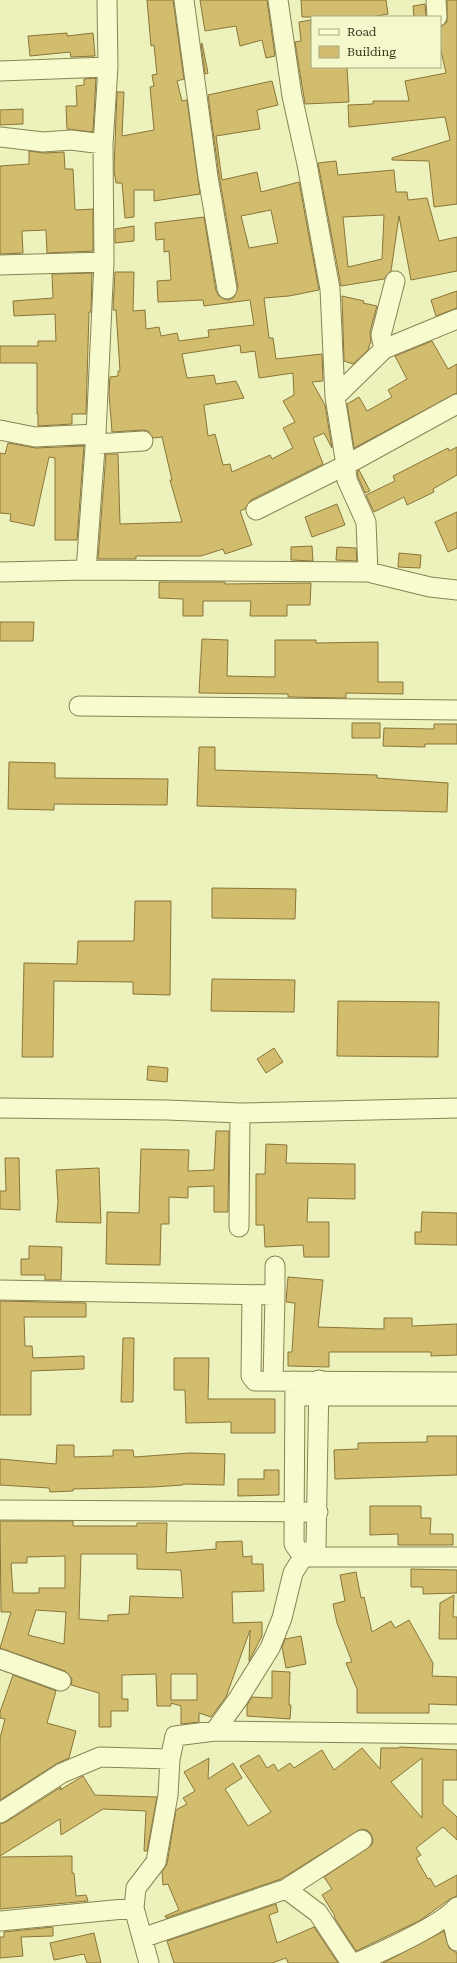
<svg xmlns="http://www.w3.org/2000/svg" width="457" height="1963" font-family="'Roboto Serif',serif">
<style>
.building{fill:#d2bc6e;stroke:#897638;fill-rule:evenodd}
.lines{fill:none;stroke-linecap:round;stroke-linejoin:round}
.minor-casing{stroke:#898354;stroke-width:21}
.minor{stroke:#f8fbce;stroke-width:19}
</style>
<rect width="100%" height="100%" fill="#edf1bb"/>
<path class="building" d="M147,0H173L184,79L177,81L182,101L187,100L200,194L154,201V190H134V217L125,218L122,183H116L114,170L117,92H124L122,136L154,130L150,87L154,86L152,75L157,74L154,45L151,46Z
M200,0H267L275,56L266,58L262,40L240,46L236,26L205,31Z
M301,0H386L388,14L371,17H302Z
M447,0H457V204L434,207L429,161L392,160V158L450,140L445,117L349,127L348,105L373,104V101H409L405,81L446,73L440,46V27L447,22Z
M425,4L426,17H414L413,6Z
M311,20L312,67H347L349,102L305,104L295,42L301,41L299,22Z
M67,33V36L93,33L95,56L71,57L70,52L30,56L28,36Z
M202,43L208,73L205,74L201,44Z
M96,78L93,132L67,129L66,106H77L76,86L84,85V79Z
M272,81L278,105L257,110L260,129L216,136L222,180L257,172L261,192L299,182L319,290L289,296L264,298L269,338H273L276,359L322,354L323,381L312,382L325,405L332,448L324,433L313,438L323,464L251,500L245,509L240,511L252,545L225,554L223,549L201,556H136V559H98L106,454H118L120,524L182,522L170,480H172L162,437L153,438L148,431L143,430L112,432L109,394L110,377L118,376V371H120L116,310H113L115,272H134L133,311L145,310L146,329L159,327L161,336L177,333L179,341L209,337L208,330L254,325L250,300L204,306L203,300L158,302L157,281L171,280L169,251L164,252V239L156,240L155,223L204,217L216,291L219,296L224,299L229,300L234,297L238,287L219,175L208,95ZM271,210L278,243L249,248L241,216ZM240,345L241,353L255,351L259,378L293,373L294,395L283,401L295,422L283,428L293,448L272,459L270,455L232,472L230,464L223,465L215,434L208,436L204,405L244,398L236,381L216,384L214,375L187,378L182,354Z
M23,109V124L0,125V110Z
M29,151L44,153L64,152L65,169H73L75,210L93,209V251L47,253L46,230L22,231L23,253L0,254V166L29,164Z
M336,161L338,175L394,170L396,192H407L408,200L427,198L439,241L457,237V271L411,280L399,216L391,271L384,279L341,286L318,163ZM384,215L382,259L348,267L343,217Z
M134,226V241L115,243V229Z
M92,273L91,312H89L86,414H72V424L38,426V414H37V363H0V346H38V341H56L55,314L14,316L13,301L53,298L52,274Z
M457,291V308L436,316L431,300Z
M342,296L364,301L363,303L377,306L370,332L371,343H370L368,350L353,364L344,361Z
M432,341L448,369L457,364V393L354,448L347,404L359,397L367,411L392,397L388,390L407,379L395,356Z
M8,443L36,448L84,446L77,540H55V458L49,457L34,526L10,521L11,514L0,513V453L5,454Z
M457,447V475L433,489L434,492L407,505L404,497L374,512L366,495L395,481L393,476L448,448L449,451Z
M359,470L370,491L365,493L358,477L357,471Z
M337,504L345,525L312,537L305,517Z
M457,512V548L448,552L435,522Z
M312,546L313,561L291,560V547Z
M337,547L356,548L357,561L336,560Z
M399,553L421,555L420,568L398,567Z
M159,582H225V584L311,583L310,605H287V616H250L251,601H203V616H183V599L159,598Z
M0,622H34L33,641H0Z
M202,639L228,640L227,676L275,677V640H316V643L378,642V682H403V694L346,693V698L288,697V694L199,693Z
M352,723H380V738H352Z
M434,724H457V744H425V747L383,746L384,728L434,729Z
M199,747H215V770L377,775V778L448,783L447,812L197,806Z
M9,762L55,763V778L168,779L167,805L54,804V810L8,809Z
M212,888L296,889L295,919L212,918Z
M135,901H171L170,995L133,994V982L54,981L53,1057H22L24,963L77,964L78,941H134Z
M212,979L295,980L294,1012L211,1011Z
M338,1001L439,1002L438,1057L337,1056Z
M274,1048L283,1062L266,1073L257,1059Z
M148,1066L168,1068L167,1082L147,1080Z
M216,1131H229L228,1212H214V1186L188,1187V1198L169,1197V1224H161L160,1265L106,1264L107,1212L139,1213L141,1149L189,1150L188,1171L214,1170Z
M266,1144L287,1145L286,1163L355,1164V1199L308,1198L307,1222H329V1257H304L303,1245L265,1247L264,1225H256V1174H265Z
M5,1158H19L20,1210L0,1209V1191H6Z
M99,1168L101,1223L56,1222L58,1202L56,1170Z
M422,1212L457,1213V1245L415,1244V1232H421Z
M29,1246L62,1247L61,1280H45V1275H21V1259H29Z
M288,1277L323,1280L318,1327L384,1329V1318H412V1326L457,1324V1355L431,1356V1352H329V1367L288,1366V1352H292L295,1303L286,1302Z
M0,1301L86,1303V1317H24L25,1346H32L33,1358L84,1356V1369L31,1371V1415H0Z
M123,1338H134L133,1402H121Z
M174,1358H209L208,1399H275V1433H231V1422L186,1423L185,1390H174Z
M427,1436H457V1475L335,1479L334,1450L358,1449V1443L427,1442Z
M57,1445H74V1457L113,1456V1450H133L134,1457L190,1453L225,1454L224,1485L183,1484V1485L153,1487L73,1489V1491L50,1492L49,1488L0,1485V1459L56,1464Z
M264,1470H279V1495L238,1496V1479H264Z
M370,1506H421V1518H431L430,1534H453V1545H398V1534L370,1535Z
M0,1521H73V1526H137V1523H167L166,1553L216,1549V1542L242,1541L243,1557L252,1556V1564H263L264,1591L232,1592L233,1623L262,1622V1636L249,1661L250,1630L226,1697L211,1717L199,1713V1722L181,1724V1706L171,1703V1706H157L156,1674L122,1675V1699H128V1711H111V1727H99V1693L71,1685L72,1679L65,1671L0,1648L11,1612H1ZM81,1554H137V1569L181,1570L183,1598L130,1596L129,1614L108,1615V1621L79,1619ZM65,1556V1588H39V1593H13L11,1563H27V1557ZM36,1610L66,1612L64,1644L28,1635ZM171,1674H197V1700H171Z
M411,1569L457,1570V1593L423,1594V1587H411Z
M356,1572L361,1598L364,1597L372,1632L391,1621L395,1628L409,1620L433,1663L432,1676L457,1677V1705L429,1704V1713H357V1689L346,1663L352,1662L337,1623L333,1604L345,1601L340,1575Z
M454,1595L453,1617H457V1639H439L440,1603Z
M301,1636L306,1664L286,1668L282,1647L285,1639Z
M272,1671L290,1672L289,1705H291L290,1719L247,1716V1705L252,1697L272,1698Z
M13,1675L56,1691L47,1723L76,1731L69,1758L56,1764L0,1800V1738L5,1719L0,1718V1712Z
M400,1747L457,1750V1780H443V1804L457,1817V1840L443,1827L416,1848L421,1855L416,1858L428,1879L430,1878L435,1887L457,1875V1896L450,1899L419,1921L356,1951L334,1917L335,1916L322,1895L332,1889L324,1877L372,1845L373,1840L371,1834L367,1830L361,1829L281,1879L166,1918L165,1916L179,1910L168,1884L163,1885L162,1872L167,1864L176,1810L187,1804L183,1798L195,1791L184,1772L209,1758L208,1779L233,1763L242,1778L225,1789L248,1826L271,1812L240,1766L259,1755L267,1768L274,1764L278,1771L290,1763L294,1768L322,1750L334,1770L362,1748L380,1769L381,1748H398ZM422,1758V1818L391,1782Z
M83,1776L95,1795L157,1797L147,1851H144L146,1811L103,1809L61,1835L60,1819L0,1856V1824L6,1822L61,1787L60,1790Z
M72,1856V1873H74L76,1896L86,1895L88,1901L0,1909V1857Z
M276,1904L278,1912L269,1915L277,1943L314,1927L338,1963H288L286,1958L272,1963H174L167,1941Z
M53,1927V1936L21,1937L23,1956L0,1958V1937H4V1932Z
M444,1931L449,1948L457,1953V1963H383Z
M94,1933L101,1963H87L84,1954L54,1960L50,1943Z"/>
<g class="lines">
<defs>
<path id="minor" d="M184,0L208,177L227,289
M278,0L292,96L307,164L330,289L335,397L346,465L347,480L366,522L368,572
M436,0L437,17
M0,71L108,67
M0,137L43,142L71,140L103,144
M0,265L104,262
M384,349L381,335L395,281
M335,397L384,349L457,319
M0,430L35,437L96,434
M96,444L143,441
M256,510L346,465L457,404
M86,570L96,434L104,262L103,144L108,67L107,0
M0,572L86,570L368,572L430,587L457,590
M79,706L457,710
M0,1108L167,1110L240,1113L457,1108
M239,1227L240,1113
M275,1266V1295
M0,1290L275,1295L273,1381
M252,1295L251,1376L255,1381L457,1382
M295,1381L294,1544L303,1557
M307,1396H457
M0,1510L318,1512
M303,1557H457
M0,1659L61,1681
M215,1731L238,1699L270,1648L282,1618L293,1573L303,1557L316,1546L319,1380
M0,1813L62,1773L100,1757L170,1759
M286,1889L318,1913L351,1963
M451,1914L457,1941
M0,1921L134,1908
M142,1938L286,1889L362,1840
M149,1963L134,1908L136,1888L156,1862L168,1795L170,1759L175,1736L215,1731L457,1734
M356,1963C381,1952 440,1926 457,1907"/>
</defs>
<use href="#minor" class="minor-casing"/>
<use href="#minor" class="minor"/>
</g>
<rect x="311" y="16" width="130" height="52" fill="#f4f8cb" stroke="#a8a984"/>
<rect x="319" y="29" width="20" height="6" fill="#f8fbce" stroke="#a8a984"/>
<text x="347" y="36" font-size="12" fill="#37321a">Road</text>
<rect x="319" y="46" width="20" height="12" fill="#d2bc6e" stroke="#a8a984"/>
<text x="347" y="56" font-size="12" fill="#37321a">Building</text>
</svg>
